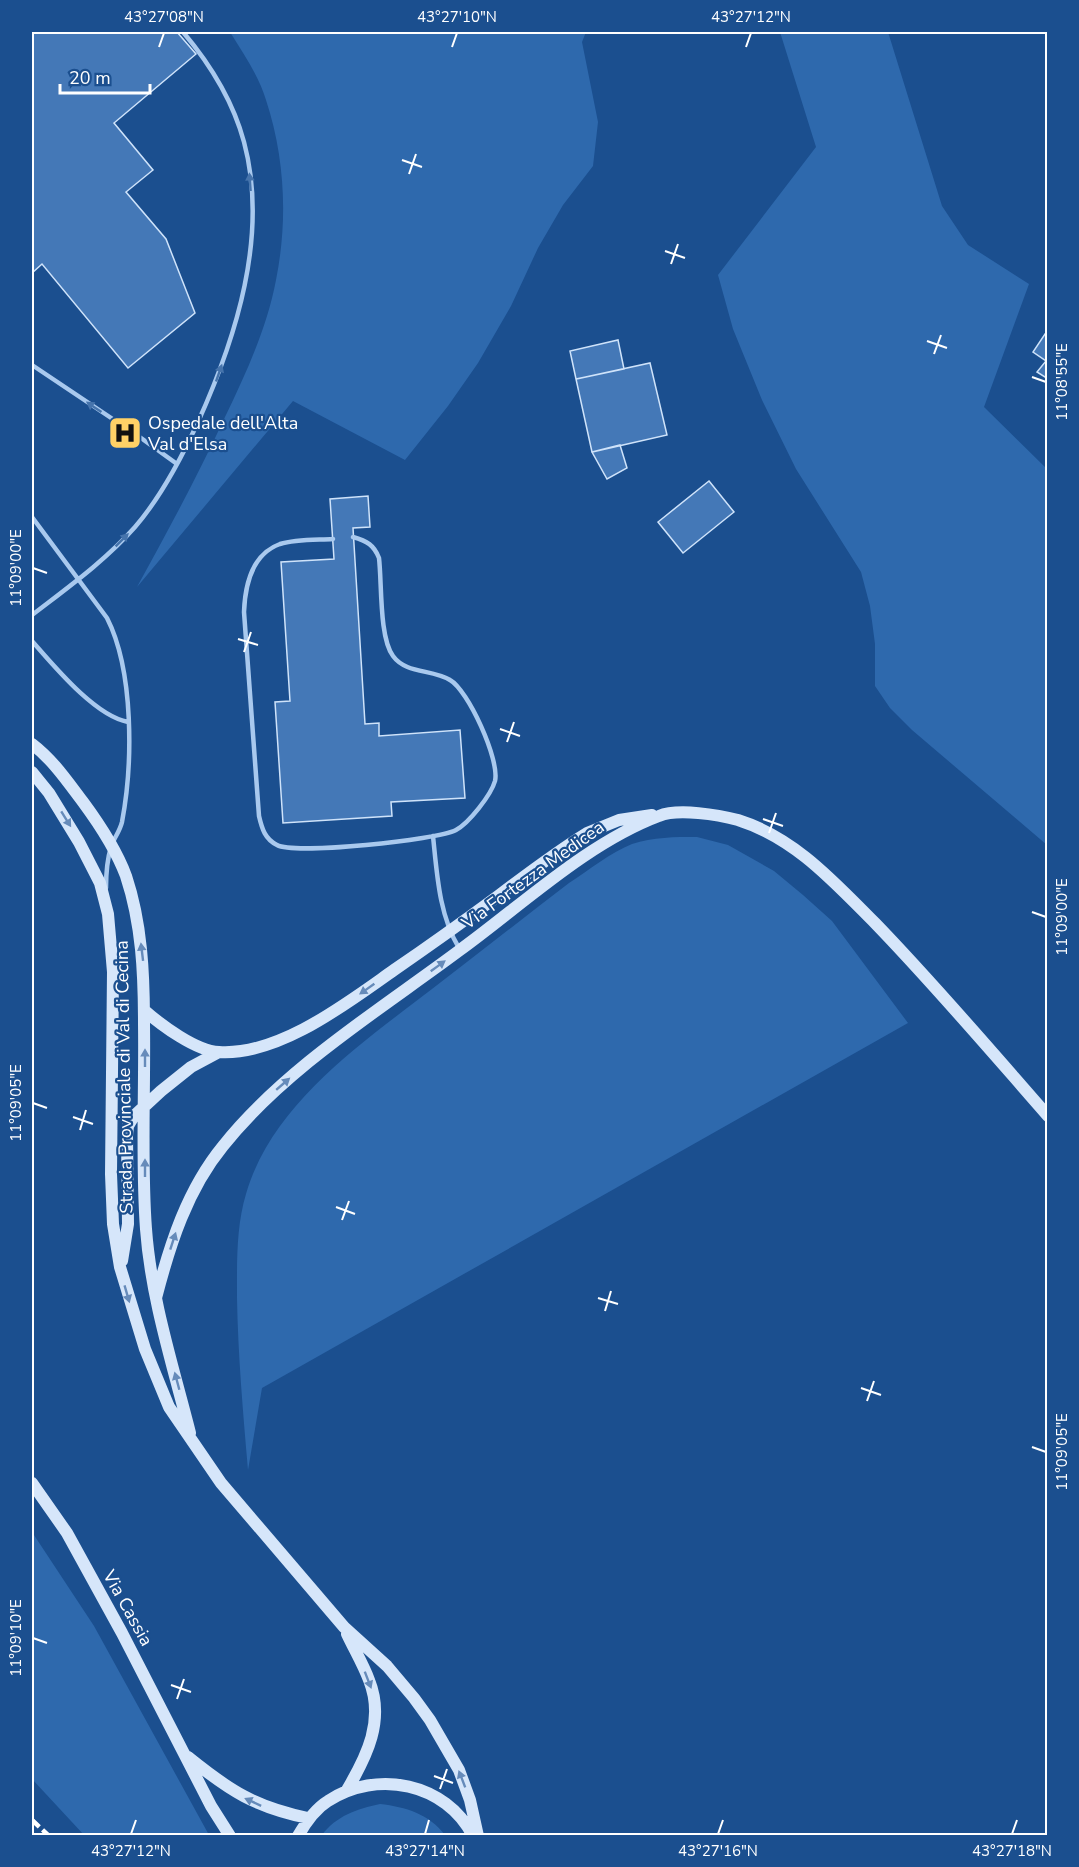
<svg xmlns="http://www.w3.org/2000/svg" width="1079" height="1867" font-family="'Nunito Sans',sans-serif">
<style>
.green{fill:#2e69ad}
.building{fill:#4478b7;stroke:#cfe3fa;stroke-width:1.5}
.lines{fill:none;stroke-linecap:round;stroke-linejoin:round}
.lane{stroke:#a9c9ee;stroke-width:4.5}
.secondary{stroke:#d6e6fa;stroke-width:12}
.rail{stroke:#fff;stroke-width:4.5;stroke-dasharray:10 4.5;stroke-linecap:butt}
.oneway{fill:#4674ac}
.oneway2{fill:#668bba}
.ticks{fill:none;stroke:#fff;stroke-width:2}
.labels{text-anchor:middle;stroke-width:4.5;stroke-linejoin:round;paint-order:stroke}
.poi-label{font-size:18px;fill:#fff;stroke:#1b4f8f;text-anchor:start}
.street-label{font-size:18px;fill:#fff;stroke:#1b4f8f}
.neatline{fill:none;stroke:#fff;stroke-width:2}
.ticks-label{font-size:15px;text-anchor:middle;fill:#fff}
</style>
<rect width="100%" height="100%" fill="#1b4f8f"/>
<path class="green" d="M230,32H586L582,42L598,122L593,166L563,205L538,248L511,306L478,363L448,406L405,460L293,401L137,587C168,531 198,475 225,417C246,373 267,328 276,280C288,220 285,158 266,100C259,76 243,53 230,32Z
M780,32H888L942,206L968,245L1029,284L984,407L1047,469V845L912,730L890,708L875,686V644L870,606L861,572L796,469L762,400L733,329L718,275L816,147Z
M697,837L728,845L774,871L803,895L832,921L908,1023L262,1388L248,1470C243,1412 238,1355 237,1298C237,1264 236,1227 246,1194C272,1104 362,1043 432,989C478,954 523,918 569,883C589,870 610,853 632,844C653,837 675,837 697,837Z
M32,1532L94,1626L209,1835H84L32,1779Z
M380,1804C406,1807 429,1814 445,1835H322C336,1816 357,1809 380,1804Z"/>
<path class="building" d="M32,32H177L196,54L114,123L153,170L126,192L166,239L195,313L128,368L42,264L32,273Z
M1045,334L1048,336V379L1037,372L1046,361L1033,352Z
M618,340L624,369L576,379L570,351Z
M650,363L667,435L592,452L576,379Z
M620,445L627,468L607,479L592,452Z
M709,481L734,512L683,553L658,522Z
M368,496L370,527L353,528L365,724L379,723V736L460,730L465,798L391,802L392,816L283,823L275,702L290,701L281,562L334,559L330,499Z"/>
<g class="lines">
<path class="lane" d="M32,365L141,438L177,464
M32,517L107,618C134,671 133,764 122,822C120,831 114,838 111,847C107,860 106,875 106,888
M333,539C316,540 296,539 280,544C252,554 245,586 244,612L259,816C262,829 265,839 277,845C295,855 437,840 456,830C469,823 491,795 495,781C500,760 468,690 450,680C432,669 406,674 393,656C379,637 382,583 379,558C374,545 367,541 353,537
M32,615C67,588 105,561 135,527C161,497 181,459 198,422C236,338 269,235 244,142C233,101 210,64 183,32
M32,641C54,666 95,716 128,722
M433,836C437,874 439,915 459,948"/>
<path class="secondary" d="M32,744C53,760 67,781 83,802C100,825 116,849 126,876C142,924 144,974 144,1024C145,1092 141,1162 146,1229C151,1298 173,1366 190,1433
M32,772L49,793L79,842L100,883L108,914L113,972L111,1174L113,1224L120,1267L145,1349L169,1407L221,1483L344,1627L387,1666L414,1698L430,1720L459,1770L470,1800L478,1836
M144,1010C161,1025 196,1051 219,1052C279,1056 347,1003 394,970C429,946 464,921 498,896C527,874 556,852 587,833L619,820L652,815
M122,1261L128,1224L127,1136L128,1126L134,1116L161,1091L191,1067L219,1052
M156,1298C170,1244 187,1190 223,1146C284,1069 381,1009 460,950C522,905 587,843 659,816C678,808 719,815 738,820C795,838 834,882 875,923C935,985 991,1051 1048,1116
M32,1483L67,1533L122,1633L211,1806L230,1836
M347,1634C354,1649 363,1664 369,1680C385,1720 367,1756 347,1790
M188,1757C230,1791 255,1807 308,1818
M298,1836C306,1822 315,1809 328,1801C377,1769 446,1783 473,1836"/>
<path class="rail" d="M32,1820L49,1836"/>
</g>
<defs><path id="oneway-solid" d="M-6-.8H1V-3.2L6.5 0L1 3.2V.8H-6Z" transform="scale(1.5)"/></defs>
<g class="oneway">
<use href="#oneway-solid" transform="translate(250 182) rotate(-94)"/>
<use href="#oneway-solid" transform="translate(219 373) rotate(-71)"/>
<use href="#oneway-solid" transform="translate(94 407) rotate(-146)"/>
<use href="#oneway-solid" transform="translate(122 540) rotate(-45)"/>
</g>
<g class="oneway2">
<use href="#oneway-solid" transform="translate(66 819) rotate(58)"/>
<use href="#oneway-solid" transform="translate(142 952) rotate(-97)"/>
<use href="#oneway-solid" transform="translate(438 966) rotate(-36)"/>
<use href="#oneway-solid" transform="translate(367 989) rotate(145)"/>
<use href="#oneway-solid" transform="translate(145 1058) rotate(-90)"/>
<use href="#oneway-solid" transform="translate(283 1084) rotate(-41)"/>
<use href="#oneway-solid" transform="translate(145 1168) rotate(-90)"/>
<use href="#oneway-solid" transform="translate(173 1241) rotate(-72)"/>
<use href="#oneway-solid" transform="translate(127 1294) rotate(74)"/>
<use href="#oneway-solid" transform="translate(177 1381) rotate(-105)"/>
<use href="#oneway-solid" transform="translate(368 1680) rotate(69)"/>
<use href="#oneway-solid" transform="translate(462 1779) rotate(-111)"/>
<use href="#oneway-solid" transform="translate(253 1802) rotate(-155)"/>
</g>
<path class="ticks" d="M159,47L164,33M452,47L457,33M746,47L751,33M402,160L422,167M409,174L416,154M665,251L685,258M671,264L678,244M927,341L947,348M934,354L941,335M1032,377L1046,382M33,568L47,573M238,639L258,645M244,652L251,632M500,729L520,736M507,742L514,722M763,819L783,826M769,833L776,813M1032,912L1046,917M33,1103L47,1108M73,1117L93,1124M80,1130L86,1110M336,1207L355,1214M342,1220L349,1201M598,1298L618,1304M605,1311L611,1291M861,1388L881,1395M867,1401L874,1381M1032,1447L1046,1452M33,1638L47,1643M171,1685L191,1692M177,1699L184,1679M434,1776L453,1783M440,1789L447,1769M131,1834L136,1820M425,1834L429,1820M718,1834L723,1820M1012,1834L1017,1820"/>
<defs>
<symbol id="hospital-square" viewBox="-11 -11 22 22"><rect x="-9" y="-9" width="18" height="18" rx="4" fill="#ffd166" stroke="#1b4f8f"/><path d="M-5-5h3v3.5h4V-5h3V5h-3V1.5h-4V5h-3Z" fill="#111"/></symbol>
</defs>
<g fill-rule="evenodd">
<use href="#hospital-square" x="106" y="414" width="38" height="38"/>
</g>
<g class="labels">
<g class="poi-label">
<text x="148" y="429">Ospedale dell'Alta<tspan x="148" dy="21">Val d'Elsa</tspan></text>
</g>
<g class="street-label">
<text transform="translate(533 875) rotate(-36)" y="6">Via Fortezza Medicea</text>
<text transform="translate(124 1077) rotate(-91)" y="6">Strada Provinciale di Val di Cecina</text>
<text transform="translate(128 1608) rotate(61)" y="6">Via Cassia</text>
</g>
</g>
<rect width="1079" height="1867" fill="none" stroke="#1b4f8f" stroke-width="66"/>
<path d="M60 84v9h90v-9" fill="none" stroke="#ffffff" stroke-width="3"/>
<text x="69" y="84" font-size="18" fill="#ffffff" stroke="#1b4f8f" stroke-width="4.5" paint-order="stroke">20 m</text>
<rect x="33" y="33" width="1013" height="1801" class="neatline"/>
<g class="ticks-label">
<text x="164" y="22">43°27'08"N</text>
<text x="457" y="22">43°27'10"N</text>
<text x="751" y="22">43°27'12"N</text>
<text transform="translate(1062 382) rotate(-90)" y="5">11°08'55"E</text>
<text transform="translate(16 568) rotate(-90)" y="5">11°09'00"E</text>
<text transform="translate(1062 917) rotate(-90)" y="5">11°09'00"E</text>
<text transform="translate(16 1103) rotate(-90)" y="5">11°09'05"E</text>
<text transform="translate(1062 1452) rotate(-90)" y="5">11°09'05"E</text>
<text transform="translate(16 1638) rotate(-90)" y="5">11°09'10"E</text>
<text x="131" y="1856">43°27'12"N</text>
<text x="425" y="1856">43°27'14"N</text>
<text x="718" y="1856">43°27'16"N</text>
<text x="1012" y="1856">43°27'18"N</text>
</g>
</svg>
